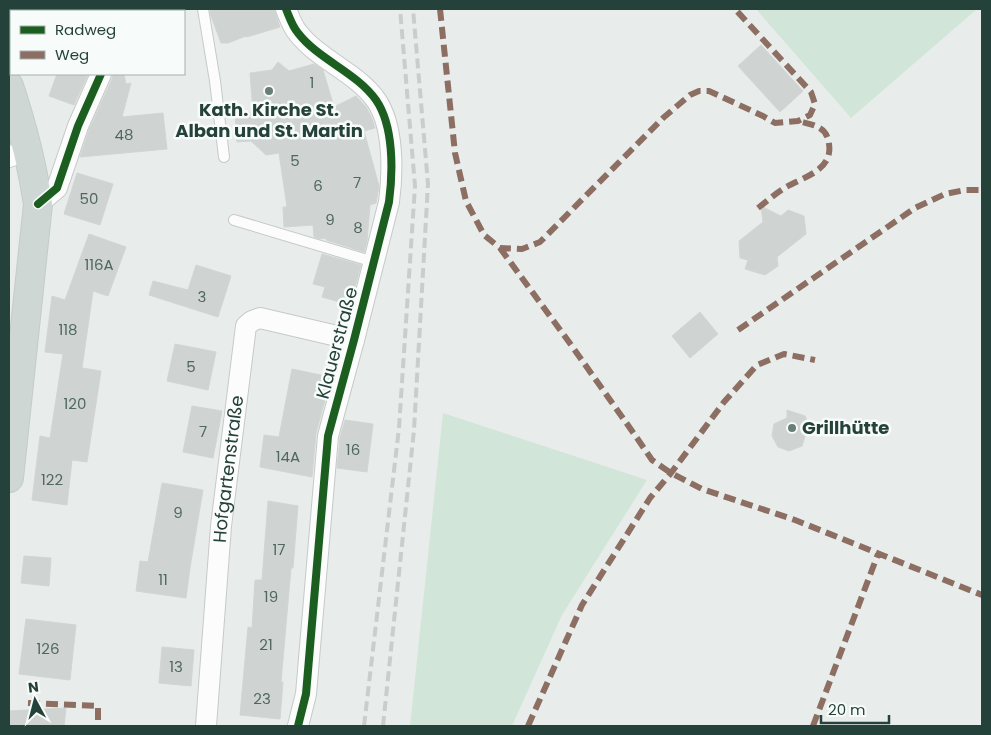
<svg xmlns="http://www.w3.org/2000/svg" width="991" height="735" font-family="Poppins,sans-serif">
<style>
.green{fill:#d1e6d8}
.building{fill:#cfd4d2;stroke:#d1d6d4}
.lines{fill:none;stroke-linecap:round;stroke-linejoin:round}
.service-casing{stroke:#c5cac8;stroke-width:12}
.minor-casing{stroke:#c5cac8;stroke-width:22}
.primary-casing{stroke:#c3ccc9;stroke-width:30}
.service{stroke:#fcfcfc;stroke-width:10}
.minor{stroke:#fcfcfc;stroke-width:20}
.primary{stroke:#cfd7d5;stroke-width:28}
.rail{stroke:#c9cdcc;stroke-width:4;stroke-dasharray:10 5;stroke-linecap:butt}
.quiet{stroke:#8d6e63;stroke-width:6;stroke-dasharray:12 6;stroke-linecap:butt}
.cycleway-casing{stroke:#f7fbf9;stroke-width:11}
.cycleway{stroke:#1b5e20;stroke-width:8}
.poi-dot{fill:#697e78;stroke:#f7fbf9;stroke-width:2}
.labels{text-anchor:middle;stroke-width:5;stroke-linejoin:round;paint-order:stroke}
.number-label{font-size:15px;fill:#506761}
.poi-label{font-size:18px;font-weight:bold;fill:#24423a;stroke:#f7fbf9}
.street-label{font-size:18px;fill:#24423a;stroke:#f7fbf9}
</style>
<rect width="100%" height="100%" fill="#e8edeb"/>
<path class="green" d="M756,9H977L851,118Z
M443,413L647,480L562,615L512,726H410Z"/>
<path class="building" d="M210,9H274L280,27L247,37L246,36L228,43H221L211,16Z
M761,45L803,91L780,112L738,66Z
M278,62L289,71L314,64L323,70L334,107L356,96L366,107L371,116L375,128L364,131L379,186L376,203L370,205L367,241L364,252L326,240V238L320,239L314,237L313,225L284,227L283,207H287L279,153L266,155L251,141L237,142L235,114L253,112L250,73L272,70Z
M57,74H88L74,105L49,96Z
M113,74H124L126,84L131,83L122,117L163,113L167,149L80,157L89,130L112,79Z
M77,173L113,184L100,225L64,214Z
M761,206L781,216L788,210L804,216L806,234L777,257L778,266L765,275L745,269L748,260L740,258L739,241L763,222Z
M89,234L126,247L108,296L93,291L82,368L101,371L87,462L72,460L67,505L32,500L40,436L50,438L63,354L45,352L52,296L65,300Z
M322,254L361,265L350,305L322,297L325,287L313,284Z
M196,265L231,276L218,317L149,295L153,281L188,290Z
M700,312L718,334L690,358L672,336Z
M175,344L216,352L208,390L167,381Z
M292,369L330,377L325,400L316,433L312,477L260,467L264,435L279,437Z
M192,406L222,411L213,458L183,452Z
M787,410L805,416L812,432L806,433L802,446L789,451L778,447L772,436L774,424L787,418Z
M345,420L373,424L367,472L337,468L340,438Z
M162,483L203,490L190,568L186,598L136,591L140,561L148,562Z
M268,501L298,506L293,568H291L281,682H283L280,719L240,715L248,627L252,628L255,580H262Z
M24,556L51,558L49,586L21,583Z
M26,619L76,625L70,680L19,674Z
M162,647L194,650L191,686L159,683Z
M66,708L64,726H9V711Z"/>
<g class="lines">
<defs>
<path id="service" d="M203,9L215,81L224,157
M234,220L374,262"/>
<g id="minor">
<path d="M286,9C289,16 292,26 298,33C319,60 356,72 376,100C394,126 393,172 389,202L354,340L328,436L306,694L298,726"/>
<path d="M135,11L136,9"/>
<path d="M9,157L28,150"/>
<path d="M38,204L57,188L78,126L101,74"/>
<path id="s1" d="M206,726L221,526L246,326L252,321L260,318L354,340"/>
</g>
<path id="primary" d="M9,86C22,125 32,163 38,204L9,478"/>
</defs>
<use href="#service" class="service-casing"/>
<use href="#minor" class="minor-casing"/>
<use href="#primary" class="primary-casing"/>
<use href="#service" class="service"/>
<use href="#minor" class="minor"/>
<use href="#primary" class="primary"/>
<path class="rail" d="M364,726L399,428L415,186L400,9
M383,726L414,430L428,184L413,9"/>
<path class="quiet" d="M440,9L455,153L466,201L484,235L500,248L522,249L540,242L663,118L690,95L699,91H709L763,116L775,123L798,121L810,115L815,104L811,92L735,9
M758,208C767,201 776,193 786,187C804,177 833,170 829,144C827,126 813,125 798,121
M500,248L569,342L637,438L652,460L671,473L702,489L795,520L982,595
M738,330L915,208L945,194L965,190H982
M28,703L98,706V726
M528,726L582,605L650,498L671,473L724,402L757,365L784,354L815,360
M813,726L878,554"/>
<defs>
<path id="cycleway" d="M286,9C289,16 292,26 298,33C319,60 356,72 376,100C394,126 393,172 389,202L354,340L328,436L306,694L298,726
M38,204L57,188L78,126L101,74"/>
</defs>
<use href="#cycleway" class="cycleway-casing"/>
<use href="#cycleway" class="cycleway"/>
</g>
<g class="poi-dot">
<circle cx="269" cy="91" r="5"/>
<circle cx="792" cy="428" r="5"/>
</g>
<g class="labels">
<g class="number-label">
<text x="312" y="88">1</text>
<text x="124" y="140">48</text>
<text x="295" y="166">5</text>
<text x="357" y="188">7</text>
<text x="318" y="191">6</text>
<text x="89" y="204">50</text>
<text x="330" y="225">9</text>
<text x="358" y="233">8</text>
<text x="99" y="270">116A</text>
<text x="202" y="302">3</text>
<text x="68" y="335">118</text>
<text x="191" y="372">5</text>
<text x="75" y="409">120</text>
<text x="203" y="437">7</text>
<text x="353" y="455">16</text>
<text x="288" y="462">14A</text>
<text x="52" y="485">122</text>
<text x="178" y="518">9</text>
<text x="279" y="555">17</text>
<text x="163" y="585">11</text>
<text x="271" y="602">19</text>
<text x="266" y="650">21</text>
<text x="48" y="654">126</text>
<text x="176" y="672">13</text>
<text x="262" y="704">23</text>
</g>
<g class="poi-label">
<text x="269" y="116">Kath. Kirche St.<tspan x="269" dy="21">Alban und St. Martin</tspan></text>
<text x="802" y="434" text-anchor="start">Grillhütte</text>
</g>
<g class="street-label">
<text transform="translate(337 343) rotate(-75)" y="6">Klauerstraße</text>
<text dy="6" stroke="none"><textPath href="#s1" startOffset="258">Hofgartenstraße</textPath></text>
</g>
</g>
<rect width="991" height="735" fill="none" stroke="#24423a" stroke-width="20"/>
<rect x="10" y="10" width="175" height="65" fill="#f7fbf9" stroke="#a3b1ad"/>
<rect x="20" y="26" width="25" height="8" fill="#1b5e20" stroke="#a3b1ad"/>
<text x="55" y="35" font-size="15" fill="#24423a">Radweg</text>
<rect x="20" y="51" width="25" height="8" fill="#8d6e63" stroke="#a3b1ad"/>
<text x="55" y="60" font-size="15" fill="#24423a">Weg</text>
<g transform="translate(35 700) rotate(353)" stroke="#f7fbf9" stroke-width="4" paint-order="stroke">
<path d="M0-4L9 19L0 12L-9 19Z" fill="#24423a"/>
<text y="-8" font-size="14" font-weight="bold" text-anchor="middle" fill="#24423a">N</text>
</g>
<path d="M821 715v8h68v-8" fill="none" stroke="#24423a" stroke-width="2.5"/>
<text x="828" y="715" font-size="15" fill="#24423a" stroke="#f7fbf9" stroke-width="4" paint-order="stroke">20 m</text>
</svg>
